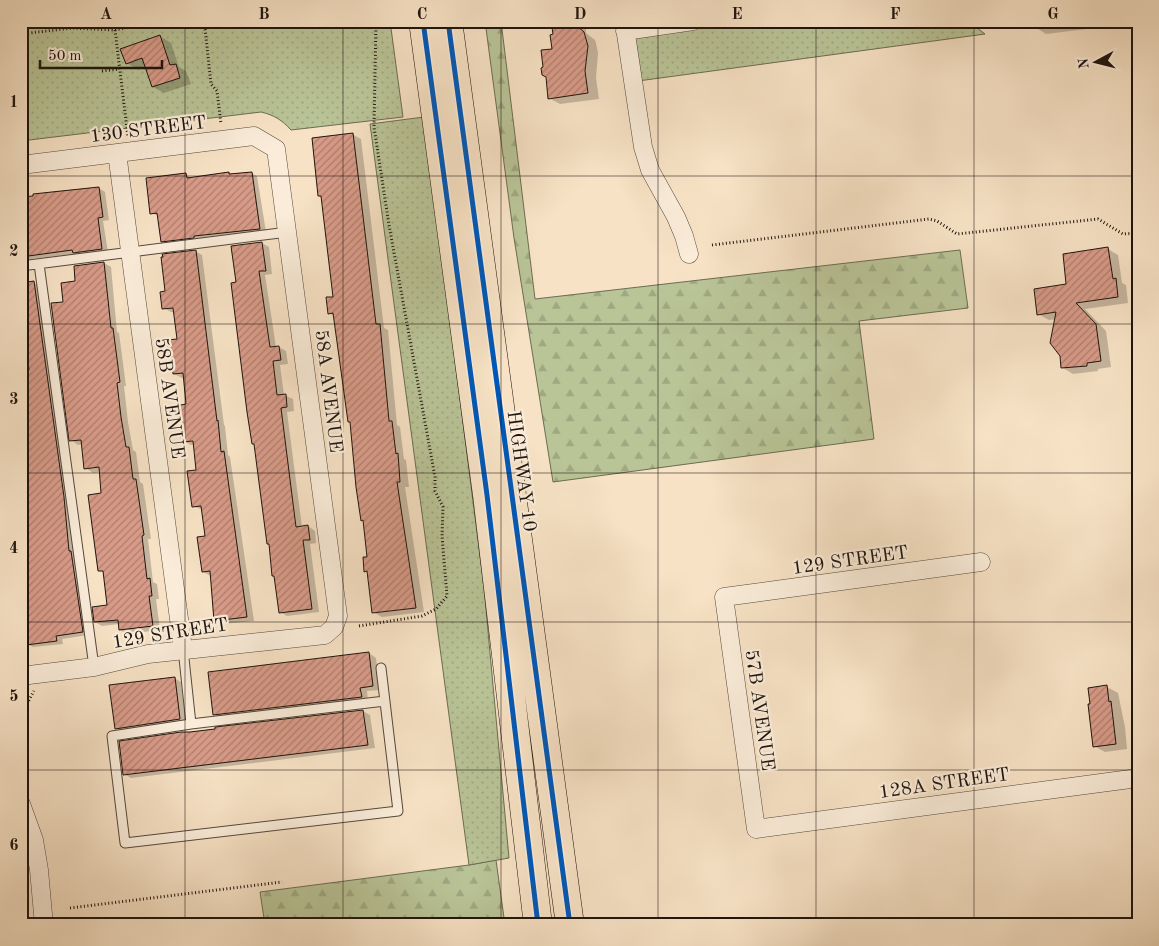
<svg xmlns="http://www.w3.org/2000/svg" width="1159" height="946" font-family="'Old Standard TT',serif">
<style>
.forest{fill:url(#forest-firs);stroke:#6c6c52}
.park{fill:url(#park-dots);stroke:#6c6c52}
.shadow{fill:#0003;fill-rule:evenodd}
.building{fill:url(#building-hatch);stroke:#1f140e}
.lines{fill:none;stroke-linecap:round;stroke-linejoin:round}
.lane-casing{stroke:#55483c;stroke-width:11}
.street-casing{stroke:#55483c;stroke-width:19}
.highway-casing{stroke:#1f140e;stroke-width:29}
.path{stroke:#1f140e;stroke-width:3;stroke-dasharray:1 2.5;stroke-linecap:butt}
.lane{stroke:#faecd9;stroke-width:9}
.street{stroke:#faecd9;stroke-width:18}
.highway{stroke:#f7e2c5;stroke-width:28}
.cycleway-casing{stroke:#faecd9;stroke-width:8}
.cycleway{stroke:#0057b8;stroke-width:5}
.grid{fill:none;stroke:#1f140e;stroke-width:1;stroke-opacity:0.55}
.labels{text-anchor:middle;stroke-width:4.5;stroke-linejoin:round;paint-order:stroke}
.street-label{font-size:19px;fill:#1f140e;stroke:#faecd9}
.neatline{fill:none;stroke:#1f140e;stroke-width:2}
.grid-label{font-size:16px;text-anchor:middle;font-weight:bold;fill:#1f140e}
</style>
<defs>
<pattern id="forest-firs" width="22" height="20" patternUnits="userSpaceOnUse" patternTransform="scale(1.25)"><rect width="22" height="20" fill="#b9c497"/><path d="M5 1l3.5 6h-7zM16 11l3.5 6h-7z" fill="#9fa881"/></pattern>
<pattern id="park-dots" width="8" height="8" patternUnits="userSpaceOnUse" patternTransform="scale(1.25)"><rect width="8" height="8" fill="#b9c497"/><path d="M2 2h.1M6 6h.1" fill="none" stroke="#9fa881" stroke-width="1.8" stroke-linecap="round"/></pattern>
<pattern id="building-hatch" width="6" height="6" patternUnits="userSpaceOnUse" patternTransform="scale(1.25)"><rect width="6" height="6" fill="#d89b88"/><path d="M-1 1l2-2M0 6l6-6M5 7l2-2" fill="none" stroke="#af7d6e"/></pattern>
</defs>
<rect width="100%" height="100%" fill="#f7e2c5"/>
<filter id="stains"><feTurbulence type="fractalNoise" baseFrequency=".004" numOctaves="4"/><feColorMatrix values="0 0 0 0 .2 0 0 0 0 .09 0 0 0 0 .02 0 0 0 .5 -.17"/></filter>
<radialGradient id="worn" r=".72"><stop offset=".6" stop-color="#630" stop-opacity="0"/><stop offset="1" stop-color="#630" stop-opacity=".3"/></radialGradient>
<path class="forest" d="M485,21H501L535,299L960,250L968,308L859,321L874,439L553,482L514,238Z
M496,860L505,925H265L260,892L469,865Z"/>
<path class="park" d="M21,21H390L403,117L291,130C282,120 274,115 261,112L21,141Z
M699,21H968L985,34L638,81L632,34Z
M424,117L484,588L509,858L469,865L370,124Z"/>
<path class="shadow" d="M1034,21H1086L1087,29L1046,34L1035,27Z
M575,22L586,29V33L595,40L596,43L598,53L596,78L599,99L560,104L549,98L553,50Z
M160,36L171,43L179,67L186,71L191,84L164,93L153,87L147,67L138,70L127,63Z
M352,134L361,139L384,328L388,330L397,425L400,427L404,459L406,460L409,487H405L424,612L382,617L373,612L369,573L366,571L369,558L364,521L362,520L351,422L335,317L329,313L335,298L322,198L319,196Z
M229,173L232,175L251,173L257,176L266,232L199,239V240L168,244L162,241L159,216L151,213L186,175L192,178Z
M99,188L105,192L109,220L103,221L108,252L80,256L76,254L21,260V198Z
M262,243L269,247L272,274L265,275L276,347H279L286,351L288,364L280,365L284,395L293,399L294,411L287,412L302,527L308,526L315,531L316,543L310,544L319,612L287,616L280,612L275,577L273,576L270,545L268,544L237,283Z
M1108,249L1118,255L1122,283L1126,285L1128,303L1085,309L1106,331L1111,367L1098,369V371L1073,374L1063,368L1056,319L1049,320L1038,314Z
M195,251L202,255L224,425L225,426L228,455L230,457L254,621L223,624L216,620L211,576L203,572L206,537L203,510L193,506L197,471L195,445H191L184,441L188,405L185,377L182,378L174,374L170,354L178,340L174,312H171L164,308L166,293ZM188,440L200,441L188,442Z
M104,263L111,267L117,332L119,333L126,386H124L128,422L133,450L136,452L140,482L143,484L151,539H148L153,582L157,584L159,599H156L160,630L127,634L120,630L119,624L102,626L95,622L108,606L104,573L100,570L103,494L101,472L93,473L86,468L83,444L78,445L71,440L65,303L77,282Z
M34,283L40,286L88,635L62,639L63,644L33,647L27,644L25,625L21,622V284Z
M369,653L376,658L380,690L367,691L368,701L221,718L214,714Z
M174,678L181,682L186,723L123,733L116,728Z
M1107,687L1118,693L1125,727L1127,749L1105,752L1094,746Z
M363,711L370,715L375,748L131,778L124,774L190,734Z
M1138,842V866L1135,843Z
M21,881L24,905H21Z"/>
<path class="building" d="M551,21H575L576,25L584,32L588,46L585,71L588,93L548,99L546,77L542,75L541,68L543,67L541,50L552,49L550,35L553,34Z
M160,35L170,65L176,64L180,78L152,87L142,58L126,64L120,49Z
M353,133L376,324H380L389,421H392L396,454L398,453L400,482H397L416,608L372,613L367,571L364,572L363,557H367L363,520L361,521L356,487L350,422H348L333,313L328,314L326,297H333L321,196H318L312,138Z
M229,172V174L252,172L260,229L194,236V238L161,242L157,213L150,214L146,178L186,173L187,178Z
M99,187L103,217L98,218L102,249L73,253L72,250L21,257V197L33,196V194Z
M262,242L266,271H259L270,347L279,346L281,360L273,361L277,395L286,394L287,407L281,408L296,527L308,525L310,540H303L312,609L279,613L274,576H272L269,544H267L254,444H252L247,412L231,283L236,282L231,246Z
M1108,247L1113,279L1116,278L1118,297L1076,303L1096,324L1101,361L1087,363V366L1061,368L1060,356L1050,343L1056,312L1037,315L1034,289L1066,284L1063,254Z
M196,250L217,421L218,420L221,452L224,451L247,617L214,621L210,571L202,572L197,537L205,536L201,506L192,507L187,471L196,470L193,441L182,442L176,406L186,404L183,373L173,374L171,354L169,355L167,340L177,339L173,308L162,309L160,292L165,291L161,257H163L162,254Z
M104,262L111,328H113L120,382L117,383L121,417L126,447H129L133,479H136L144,535L142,536L147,579L150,578L152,596H149L153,626L119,630L118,620L94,622L92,607L107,605L103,571H98L88,495L101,493L99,467L84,469L81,440L69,441L51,303L63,302L61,283L75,281L74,266Z
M34,281L64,497L69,551H71L83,632L56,636L57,641L26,645L23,622H21V371L29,370L25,339L21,340V325L24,324L21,304V283Z
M369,652L373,686L360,688L362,697L213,715L208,672Z
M175,677L180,719L115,729L109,685Z
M1107,685L1109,702L1111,701L1116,744L1093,747L1088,704H1090L1088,688Z
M363,710L368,745L123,775L119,741L181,732H190L215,729V727Z"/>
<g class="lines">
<defs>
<path id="lane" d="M39,264L94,667
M21,266L288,232
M183,649L191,724L112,736L125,843L398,811L381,668
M191,724L385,701"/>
<path id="street" d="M624,21L643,147L650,170L676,217L684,236L689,254
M625,31L693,21
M117,153L183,649
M21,165L254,136L276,149L338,616L334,627L325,635L148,654L94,667L21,676
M981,562L724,597L756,829L1138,778
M21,804L34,840L39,870L44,925"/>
<path id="highway" d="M423,21L487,495L538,925
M448,21L570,925"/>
</defs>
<use href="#lane" class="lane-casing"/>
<use href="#street" class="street-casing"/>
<use href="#highway" class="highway-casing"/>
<path class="path" d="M199,21L205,28L211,84L217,91L221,124
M115,30L128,137
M21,34L72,28L115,30L158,21
M102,71L119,69
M712,245L929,219L937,221L957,234L1098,219L1123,234L1138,233
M359,626L422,616L436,609L447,596L442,536L443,507L435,491V477L389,225L374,127L376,21
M22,713L34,691
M70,908L282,882"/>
<use href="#lane" class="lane"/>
<use href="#street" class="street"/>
<use href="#highway" class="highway"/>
<defs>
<path id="cycleway" d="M423,21L487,495L538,925
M448,21L570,925"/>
</defs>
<use href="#cycleway" class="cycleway-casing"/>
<use href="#cycleway" class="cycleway"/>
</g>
<path class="grid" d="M185,21V925M343,21V925M501,21V925M658,21V925M816,21V925M974,21V925M21,176H1138M21,324H1138M21,473H1138M21,622H1138M21,770H1138"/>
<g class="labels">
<g class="street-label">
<text transform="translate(148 128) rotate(-7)" y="7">130 STREET</text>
<text transform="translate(330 391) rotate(83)" y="7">58A AVENUE</text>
<text transform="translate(171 398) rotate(82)" y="7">58B AVENUE</text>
<text transform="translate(523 471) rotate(82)" y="7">HIGHWAY 10</text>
<text transform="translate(850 559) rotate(-8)" y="7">129 STREET</text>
<text transform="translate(170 632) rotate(-9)" y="7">129 STREET</text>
<text transform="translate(761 710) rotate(82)" y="7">57B AVENUE</text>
<text transform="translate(944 782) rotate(-8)" y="7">128A STREET</text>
</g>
</g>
<rect width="1159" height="946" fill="none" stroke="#f7e2c5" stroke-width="55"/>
<g transform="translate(1096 62) rotate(263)" stroke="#faecd9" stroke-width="4" paint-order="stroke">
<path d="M0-4L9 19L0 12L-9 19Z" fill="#1f140e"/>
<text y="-8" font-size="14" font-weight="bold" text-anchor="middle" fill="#1f140e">N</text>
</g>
<path d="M40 60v8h122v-8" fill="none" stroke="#1f140e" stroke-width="2.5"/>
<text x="48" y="60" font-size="15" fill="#1f140e" stroke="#faecd9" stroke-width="4" paint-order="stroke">50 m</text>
<rect x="28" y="28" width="1104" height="890" class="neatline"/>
<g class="grid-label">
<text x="106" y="19">A</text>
<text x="264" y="19">B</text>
<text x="422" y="19">C</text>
<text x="580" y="19">D</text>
<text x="737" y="19">E</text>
<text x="895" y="19">F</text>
<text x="1053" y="19">G</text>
<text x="14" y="107">1</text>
<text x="14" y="256">2</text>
<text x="14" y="404">3</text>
<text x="14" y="553">4</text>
<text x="14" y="701">5</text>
<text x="14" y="850">6</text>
</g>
<rect width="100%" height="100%" filter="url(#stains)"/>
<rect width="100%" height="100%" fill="url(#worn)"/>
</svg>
